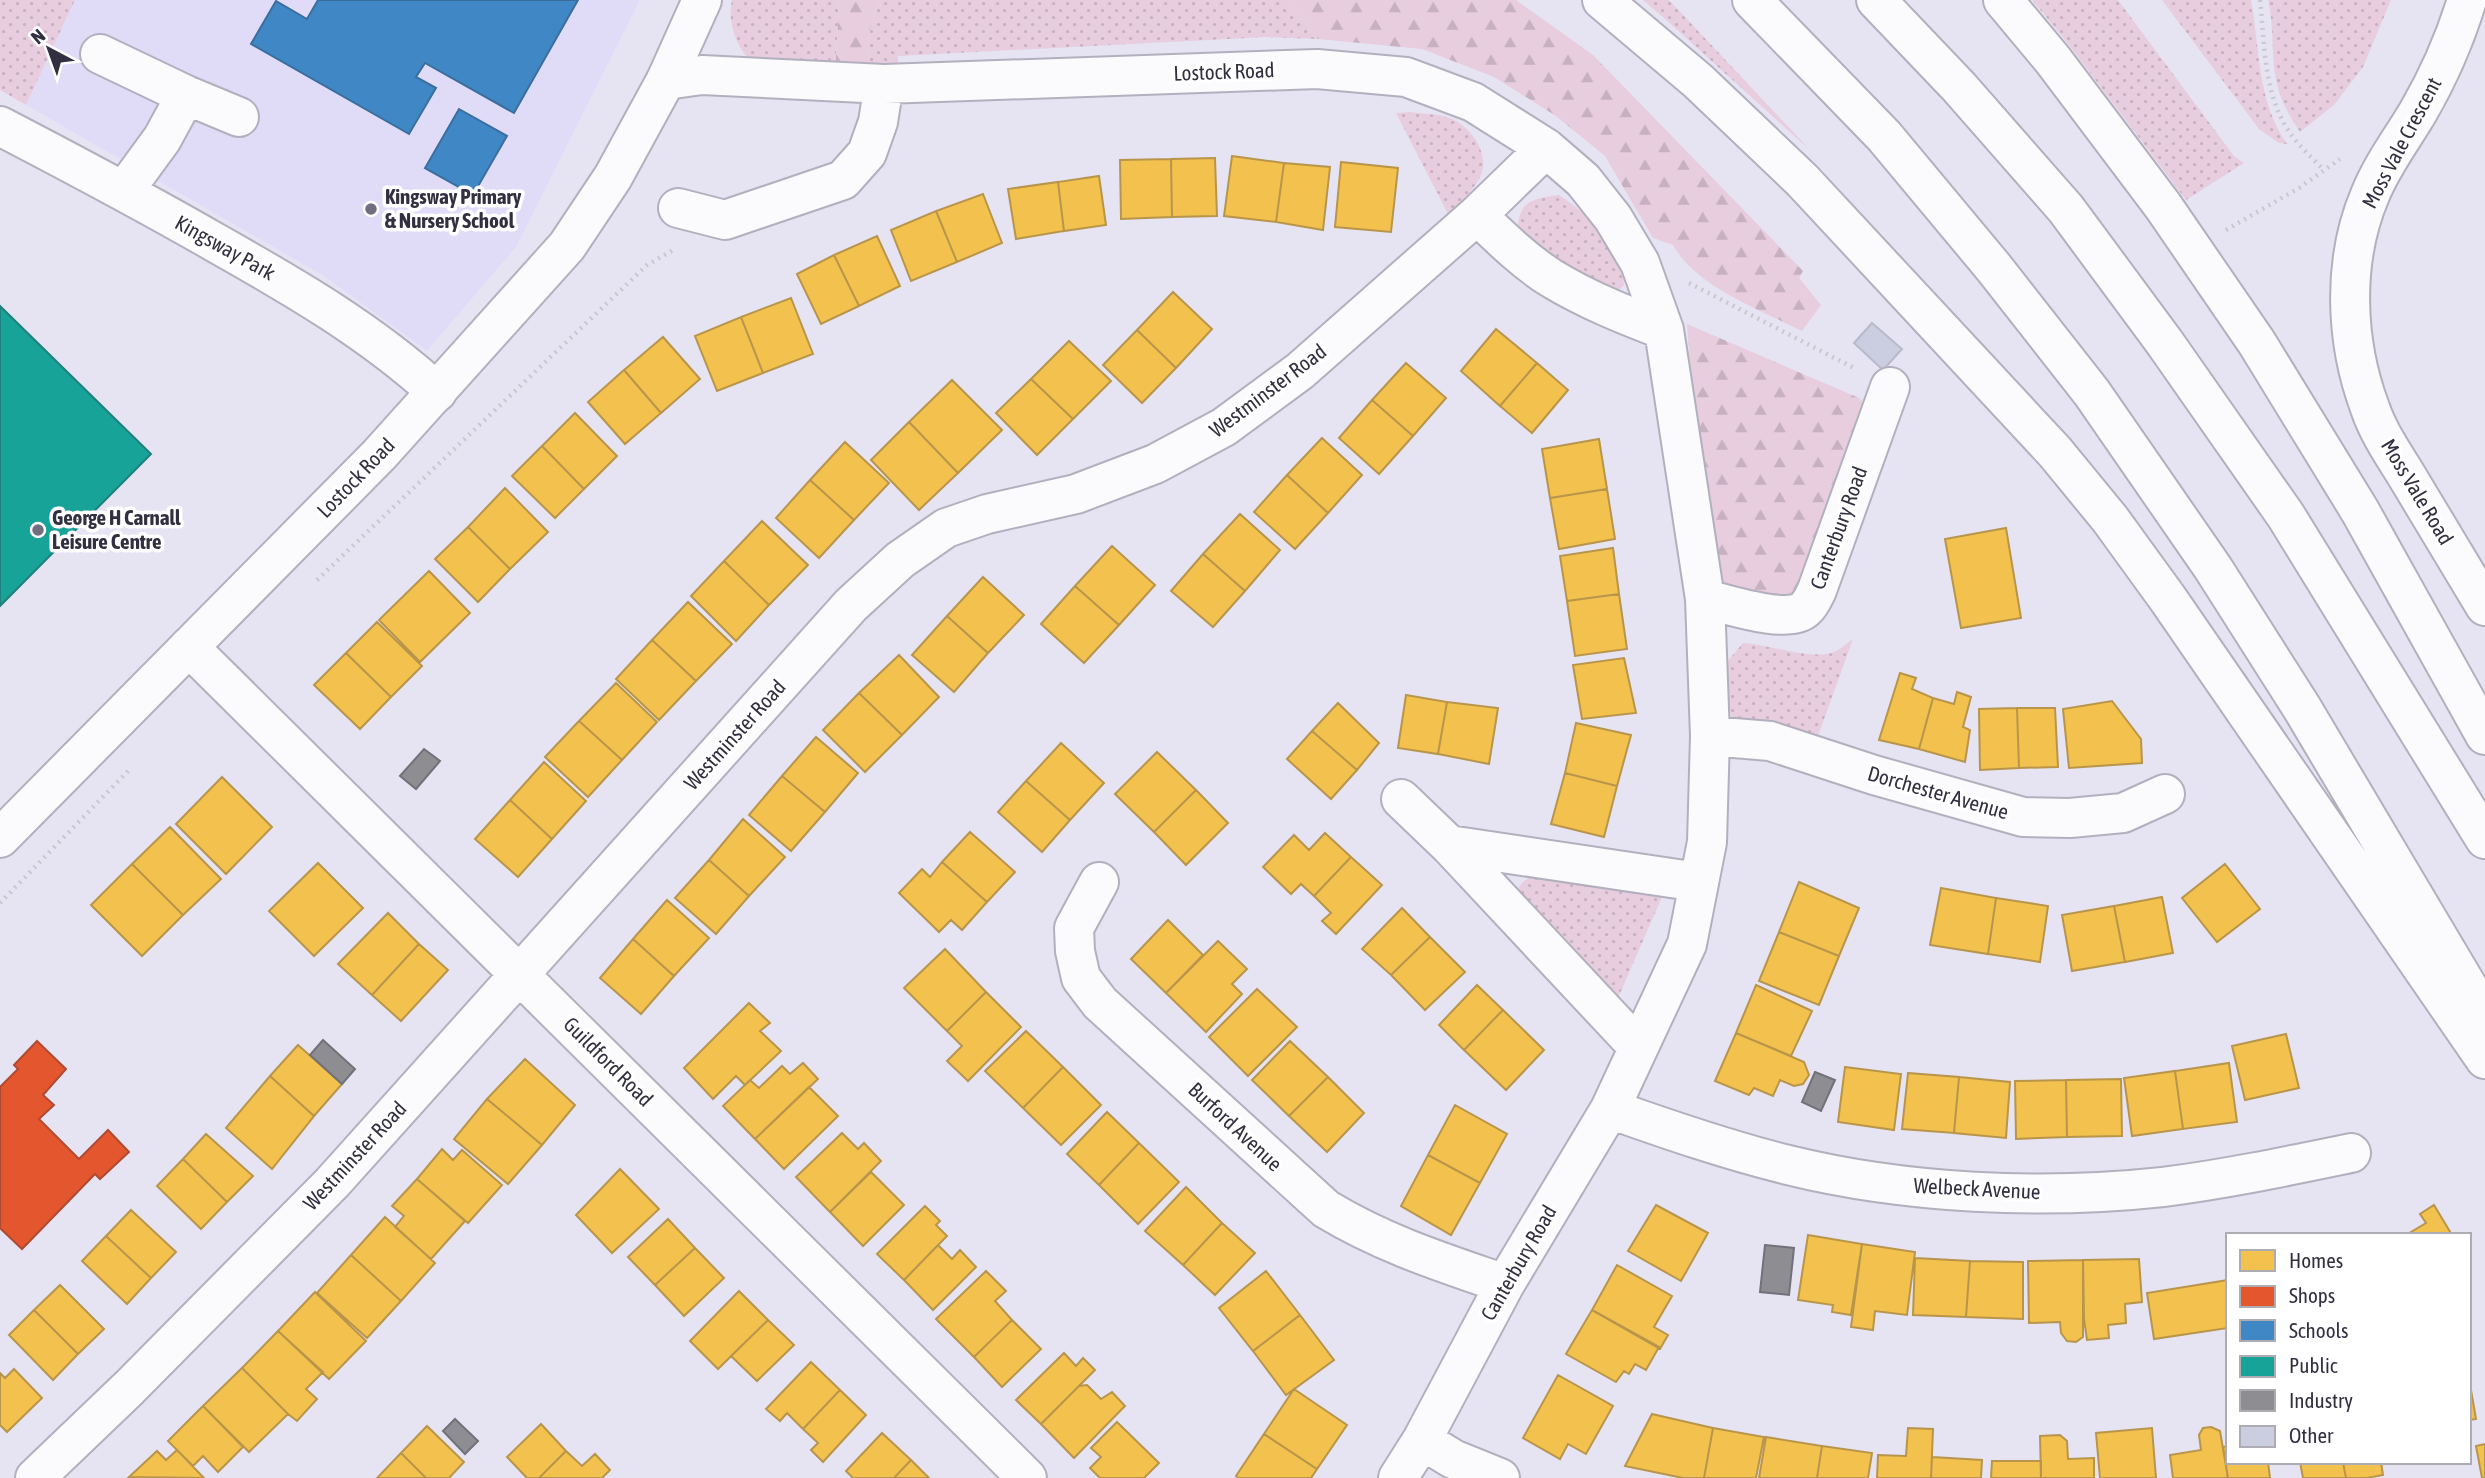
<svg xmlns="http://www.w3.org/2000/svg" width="2485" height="1478" font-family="'Asap Condensed',sans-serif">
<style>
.built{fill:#e0dcf8}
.grass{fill:url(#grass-dots)}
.forest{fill:url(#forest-firs)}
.homes{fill:#f2c14e;stroke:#b8954a;stroke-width:2}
.shops{fill:#e4572e;stroke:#af4b33;stroke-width:2}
.schools{fill:#3f88c5;stroke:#3b6d9d;stroke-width:2}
.public{fill:#17a398;stroke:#1f807e;stroke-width:2}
.industry{fill:#8d8d92;stroke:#727179;stroke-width:2}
.building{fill:#cbcee0;stroke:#b9bac9;stroke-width:2}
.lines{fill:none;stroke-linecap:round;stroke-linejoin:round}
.minor-casing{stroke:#b2b0be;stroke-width:42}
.major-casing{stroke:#b2b0be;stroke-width:42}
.highway-casing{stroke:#b2b0be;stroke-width:42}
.path{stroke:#c8c8ce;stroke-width:4.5;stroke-dasharray:2 5;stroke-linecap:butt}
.minor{stroke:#fbfbfd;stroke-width:38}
.major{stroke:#fbfbfd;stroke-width:38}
.highway{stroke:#fbfbfd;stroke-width:38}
.poi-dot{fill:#716e7f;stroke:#fff;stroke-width:2.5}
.labels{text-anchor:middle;stroke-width:7;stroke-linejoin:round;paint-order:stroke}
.street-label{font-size:21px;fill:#322f40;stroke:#fff}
.poi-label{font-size:21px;font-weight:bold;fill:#322f40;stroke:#fff;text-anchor:start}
</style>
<defs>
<pattern id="grass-dots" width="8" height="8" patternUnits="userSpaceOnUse" patternTransform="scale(1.75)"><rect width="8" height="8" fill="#e7cdde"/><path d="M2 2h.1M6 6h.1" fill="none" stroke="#c7b0c0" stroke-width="1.8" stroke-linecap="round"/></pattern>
<pattern id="forest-firs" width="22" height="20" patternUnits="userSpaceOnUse" patternTransform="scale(1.75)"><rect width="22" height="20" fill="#e7cdde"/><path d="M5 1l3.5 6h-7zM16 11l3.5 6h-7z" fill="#c7b0c0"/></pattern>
</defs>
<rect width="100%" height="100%" fill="#e6e4f3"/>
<path class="built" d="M75,0H640L516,247L427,351L324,276L26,105Z"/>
<path class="grass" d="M0,0H75L26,105L0,90Z
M732,0H839L835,76C817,75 785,76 769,71C741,63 726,27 732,0Z
M880,0H1287L1318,39L1266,37L898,56V83L867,78L870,29Z
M1643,0H1669L1811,151L1664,18Z
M2032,0H2118L2234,156L2244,163L2186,200L2066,41Z
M2162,0H2251C2260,49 2257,101 2287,144L2279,143L2259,129Z
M2268,0H2391L2363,67L2334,105L2300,132C2291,118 2282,104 2278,88C2270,59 2275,29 2268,0Z
M1411,112C1423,114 1439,114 1450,118C1473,128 1493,157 1478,181C1470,193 1459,205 1449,216L1396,113Z
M1559,195C1591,216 1620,245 1624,285L1614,295L1599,292L1518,232C1517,202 1532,198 1559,195Z
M1853,639L1814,747L1733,725L1722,668L1743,643C1769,644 1811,661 1834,652C1841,649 1847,643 1853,639Z
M1535,875L1649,890L1662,897L1618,998L1515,897C1519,885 1523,880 1535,875Z"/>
<path class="forest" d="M839,0H880L870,29L867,78L835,76Z
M1287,0H1516L1593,55L1803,271L1799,278L1821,305L1802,331C1761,310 1696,287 1673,245L1653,238L1605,156L1556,116L1494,77L1422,49L1318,39Z
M1687,324L1859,398L1872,410L1812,600L1708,598Z"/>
<path class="homes" d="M1232,156L1284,163L1276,222L1224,216Z
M1215,158L1217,216L1172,217L1171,159Z
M1171,159L1172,217L1121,219L1120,160Z
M1341,162L1398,168L1391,232L1335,227Z
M1284,163L1330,167L1323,230L1276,222Z
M1099,176L1106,225L1064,231L1058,182Z
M1058,182L1064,231L1016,239L1008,189Z
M983,194L1002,243L957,262L936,211Z
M936,211L957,262L911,281L891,230Z
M877,236L900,286L859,306L834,255Z
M834,255L859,306L821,324L797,274Z
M1173,292L1212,329L1176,368L1137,330Z
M791,298L813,354L763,373L741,317Z
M741,317L763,373L717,391L695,336Z
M1496,329L1537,363L1500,406L1461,371Z
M1137,330L1176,368L1142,403L1103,365Z
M663,337L700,379L661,413L624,370Z
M1069,341L1111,381L1073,419L1031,379Z
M1406,363L1446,398L1413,436L1372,400Z
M1537,363L1568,390L1532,433L1500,406Z
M624,370L661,413L625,444L588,402Z
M1031,379L1073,419L1037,455L996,413Z
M952,380L1002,430L958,473L909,422Z
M1372,400L1413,436L1379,474L1339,438Z
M575,413L617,456L584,489L542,446Z
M909,422L958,473L919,510L871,460Z
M1322,438L1362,475L1328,513L1287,475Z
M1599,439L1607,489L1550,498L1542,449Z
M845,442L889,483L854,520L810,480Z
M542,446L584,489L555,518L512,476Z
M1287,475L1328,513L1295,549L1254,512Z
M810,480L854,520L819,558L776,518Z
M505,488L548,532L510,569L468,527Z
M1607,489L1615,539L1559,549L1550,498Z
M1240,514L1280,550L1245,591L1203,554Z
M762,521L808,565L769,605L724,561Z
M468,527L510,569L478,602L435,559Z
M2006,528L2021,618L1961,628L1945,539Z
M1112,546L1155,585L1119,625L1075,586Z
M1613,548L1619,594L1567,601L1560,556Z
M1203,554L1245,591L1213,627L1171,591Z
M724,561L769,605L736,641L691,596Z
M429,571L470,613L420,662L379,620Z
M983,577L1024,615L988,653L947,616Z
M1075,586L1119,625L1084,663L1041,624Z
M1619,594L1627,649L1575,656L1567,601Z
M688,602L732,644L696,681L652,640Z
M947,616L988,653L954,692L912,655Z
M377,622L422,666L391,697L346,653Z
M652,640L696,681L659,720L616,679Z
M346,653L391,697L360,729L314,685Z
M899,655L939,697L902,735L859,693Z
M1624,658L1636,713L1582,719L1573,665Z
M1900,673L1916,678L1912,689L1933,698L1919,749L1879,740Z
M616,683L657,722L622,760L579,721Z
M1957,692L1971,697L1963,727L1970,730L1965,762L1919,749L1933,698L1954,704Z
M859,693L902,735L865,772L823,730Z
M1406,695L1447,702L1438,754L1398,748Z
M2112,701L2141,739L2142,763L2069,768L2063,709Z
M1447,702L1498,708L1489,764L1438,754Z
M1338,703L1379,743L1357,770L1312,731Z
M2017,708H2055L2058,767L2019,768Z
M2017,708L2019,768L1980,770L1979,709Z
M579,721L622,760L588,797L545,757Z
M1576,723L1631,735L1617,786L1565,773Z
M1312,731L1357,770L1331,799L1287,759Z
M816,737L858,773L825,812L782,776Z
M1061,743L1104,783L1070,820L1026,781Z
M1157,752L1196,790L1154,832L1115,794Z
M544,762L586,801L552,839L510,800Z
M1565,773L1617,786L1604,837L1551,824Z
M782,776L825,812L791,851L749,815Z
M222,777L272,827L226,874L176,824Z
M1026,781L1070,820L1042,852L998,812Z
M1196,790L1228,823L1186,865L1154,832Z
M510,800L552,839L518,877L475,839Z
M743,819L785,857L749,896L709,860Z
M170,827L221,879L183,915L132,864Z
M970,832L1015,872L987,902L942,862Z
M1325,833L1351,857L1314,896L1301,884L1291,894L1263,867L1294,835L1309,850Z
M1351,857L1382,885L1336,934L1322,921L1331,913L1314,896Z
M709,860L749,896L716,934L675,898Z
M942,862L987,902L962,930L951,920L939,932L899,893L922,869L930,877Z
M318,863L363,908L314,956L269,911Z
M132,864L183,915L142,956L91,905Z
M2225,864L2260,909L2217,942L2182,898Z
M1799,882L1859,908L1839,956L1779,932Z
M1941,888L1996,898L1988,954L1930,945Z
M2162,897L2173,953L2125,962L2114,906Z
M1996,898L2048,906L2040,962L1988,954Z
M667,900L709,938L674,976L633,939Z
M2114,906L2125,962L2072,971L2062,915Z
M1402,908L1430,937L1391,975L1362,949Z
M388,913L419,944L372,995L338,964Z
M1168,920L1203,955L1166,993L1131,959Z
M1779,932L1839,956L1819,1005L1759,981Z
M1430,937L1465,972L1425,1010L1391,975Z
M633,939L674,976L641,1014L600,978Z
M1218,941L1247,969L1232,984L1242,994L1206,1032L1166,993Z
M419,944L448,970L401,1021L372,995Z
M945,949L986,992L947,1031L904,988Z
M1477,985L1503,1010L1464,1050L1439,1025Z
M1756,985L1812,1011L1791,1056L1736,1033Z
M1257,989L1297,1027L1248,1076L1209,1037Z
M986,992L1021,1027L968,1081L947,1061L962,1046L947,1031Z
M749,1003L770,1023L760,1031L781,1051L745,1085L736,1076L713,1099L684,1068Z
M1503,1010L1544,1050L1506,1090L1464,1050Z
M1026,1031L1063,1067L1023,1108L985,1071Z
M1736,1033L1804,1062L1809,1075L1803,1084L1794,1086L1780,1080L1773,1096L1754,1088L1749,1095L1715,1081Z
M2286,1034L2299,1088L2245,1100L2232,1046Z
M1290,1041L1328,1077L1289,1116L1252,1080Z
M298,1045L342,1084L314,1116L270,1076Z
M525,1059L575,1105L542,1145L487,1099Z
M803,1063L818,1079L755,1139L723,1106L750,1080L759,1088L782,1066L790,1074Z
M2229,1063L2237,1122L2183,1129L2175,1071Z
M1063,1067L1101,1105L1061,1145L1023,1108Z
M1845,1067L1901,1074L1894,1130L1838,1122Z
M2175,1071L2183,1129L2132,1136L2124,1078Z
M1908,1073L1959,1077L1954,1133L1902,1129Z
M270,1076L314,1116L272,1169L226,1128Z
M1328,1077L1364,1113L1327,1152L1289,1116Z
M1959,1077L2010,1082L2006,1138L1954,1133Z
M2121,1079L2122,1136L2067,1137L2066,1080Z
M2066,1080L2067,1137L2016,1139L2015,1081Z
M809,1087L838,1116L784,1169L755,1139Z
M487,1099L542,1145L508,1184L454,1139Z
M1455,1105L1507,1134L1480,1183L1428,1155Z
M1107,1112L1139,1143L1099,1185L1067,1154Z
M842,1133L858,1149L864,1143L881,1161L830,1212L796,1177Z
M206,1134L253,1176L227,1202L183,1159Z
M1139,1143L1179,1182L1138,1224L1099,1185Z
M442,1149L453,1160L462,1150L502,1185L468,1223L417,1179Z
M1428,1155L1480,1183L1451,1235L1401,1206Z
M183,1159L227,1202L201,1229L157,1186Z
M620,1169L659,1209L612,1253L576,1215Z
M871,1172L904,1205L863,1246L830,1212Z
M417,1179L465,1221L431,1259L395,1227L404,1216L392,1206Z
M1186,1187L1222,1223L1183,1265L1145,1231Z
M1656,1205L1708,1233L1681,1281L1628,1251Z
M2434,1205L2452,1235H2406L2426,1223L2420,1214Z
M925,1206L940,1221L936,1225L947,1236L904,1280L877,1254Z
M131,1210L176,1252L151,1278L106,1236Z
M385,1217L435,1263L401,1301L351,1255Z
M668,1219L695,1248L655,1285L628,1257Z
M1222,1223L1255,1253L1215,1295L1183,1265Z
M1808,1235L1862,1244L1851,1315L1832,1312L1833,1305L1798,1300Z
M106,1236L151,1278L127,1304L82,1261Z
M1862,1244L1915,1252L1907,1315L1875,1311L1873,1330L1851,1327Z
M938,1245L952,1259L960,1250L976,1267L933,1310L904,1280Z
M695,1248L724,1278L684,1316L655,1285Z
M351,1255L401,1301L367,1338L317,1293Z
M1915,1258L1970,1261L1966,1317L1913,1315Z
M2139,1259L2142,1302L2125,1304L2126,1323L2108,1325L2109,1338L2087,1340L2084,1319L2083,1260Z
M2083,1260V1337L2076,1342L2067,1341L2061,1333L2060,1322L2029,1323L2028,1261Z
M1970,1261L2023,1262V1319L1966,1317Z
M1617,1265L1672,1296L1654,1327L1668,1335L1660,1349L1592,1310Z
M986,1271L1006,1291L995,1301L1012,1320L974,1357L936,1319Z
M1266,1271L1300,1315L1253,1351L1219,1308Z
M2228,1280V1328L2154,1339L2147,1293Z
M60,1285L104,1329L78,1354L34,1310Z
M739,1291L768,1320L718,1369L690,1341Z
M315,1292L366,1341L329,1379L278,1331Z
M34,1310L78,1354L53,1380L9,1335Z
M1592,1310L1659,1347L1646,1370L1635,1364L1629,1374L1624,1371L1616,1382L1566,1354Z
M1300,1315L1334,1360L1286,1395L1253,1351Z
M768,1320L794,1345L757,1381L731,1356Z
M1012,1320L1041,1349L1002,1387L974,1357Z
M278,1331L323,1372L306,1389L317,1399L297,1421L288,1414L242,1368Z
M1064,1353L1076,1366L1083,1358L1095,1370L1041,1424L1016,1400Z
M811,1362L840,1390L803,1429L787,1413L780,1421L766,1409Z
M242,1368L288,1414L249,1452L203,1406Z
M14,1369L42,1398L7,1432L0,1425V1373L5,1378Z
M1558,1375L1613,1406L1586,1454L1568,1444L1560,1459L1523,1438Z
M1087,1385L1101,1399L1112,1392L1125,1406L1074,1458L1041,1424L1079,1386Z
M1294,1389L1347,1425L1317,1469L1264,1434Z
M840,1390L866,1415L823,1462L811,1450L818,1443L803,1429Z
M2469,1390H2471L2476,1419L2469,1420Z
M203,1406L243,1447L218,1472L203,1456L193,1466L168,1441Z
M1652,1414L1713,1428L1704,1478H1683L1625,1466Z
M1117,1422L1159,1463L1144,1478H1100L1090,1468L1101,1457L1091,1448Z
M541,1424L566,1451L539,1478H527L507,1457Z
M427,1426L464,1462L449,1478H426L401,1453Z
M2211,1427L2220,1431L2228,1478H2173L2170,1455L2201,1450L2199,1435L2203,1428Z
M1713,1428L1764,1437L1756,1478H1704Z
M1908,1428L1933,1429L1931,1478H1877L1878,1455L1906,1456Z
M2152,1428L2156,1478H2100L2096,1433Z
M882,1433L911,1460L894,1478H853L846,1471Z
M1264,1434L1317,1469L1311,1478H1239L1236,1476Z
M2060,1435L2067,1441L2068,1459L2094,1458V1478H2041L2040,1436Z
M1766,1437L1822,1446L1817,1478H1759Z
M2485,1444V1478H2482L2476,1446Z
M1822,1446L1872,1453L1868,1478H1817Z
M2228,1446V1462H2268L2270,1478H2228L2223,1447Z
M177,1450L204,1478L129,1477L157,1451L166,1460Z
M566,1451L582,1466L595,1454L610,1470L602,1478H539Z
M401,1453L426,1478H377Z
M1932,1457L1982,1460L1981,1478H1931Z
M911,1460L929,1478H894Z
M1992,1461H2041V1478H1991Z
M2300,1462H2343L2346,1478H2303Z
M2343,1462H2381L2383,1475L2367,1478H2346Z"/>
<path class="shops" d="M37,1041L66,1069L43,1095L54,1105L39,1119L79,1159L108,1130L129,1152L100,1179L95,1174L22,1249L0,1228V1087L18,1069L14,1065Z"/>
<path class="schools" d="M318,0H578L514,113L425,63L416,77L436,88L409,134L251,44L276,1L307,19Z
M459,109L507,136L473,195L425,168Z"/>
<path class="public" d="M0,306L151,454L0,606Z"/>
<path class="industry" d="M424,749L440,761L416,789L400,776Z
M323,1040L355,1069L342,1084L310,1055Z
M1815,1072L1835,1080L1821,1111L1802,1102Z
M1765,1245L1794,1248L1789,1295L1760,1292Z
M455,1419L478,1441L465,1454L443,1431Z"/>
<path class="building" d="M1872,323L1902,349L1883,370L1854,343Z"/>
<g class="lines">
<defs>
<path id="minor" d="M2467,0C2455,39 2439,76 2418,112C2402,139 2382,165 2370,195C2342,261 2345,341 2370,408C2379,435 2397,459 2411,483C2436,524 2460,565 2485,606
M100,54L186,95L162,139L124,191
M666,80L702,75L884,84L1317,69L1406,77L1473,102L1546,148L1583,180L1613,218L1640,263L1664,330L1705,599L1710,736L1707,842L1687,944L1610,1109L1505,1284L1422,1440L1398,1478
M186,95L239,117
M0,126C73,164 145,202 216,243C294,287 370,331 437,392
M678,208L725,220L843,180L867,153L878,122L884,84
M1477,215C1500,237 1524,261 1551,278C1587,300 1625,315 1664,330
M1705,599C1727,604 1788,625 1805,609C1811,604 1814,596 1817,590L1890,387
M189,647L1027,1478
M1710,736L1770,741L1874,775L2023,817L2070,818L2123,813L2165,794
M1401,799L1449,845L1638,1047
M1449,845L1698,882
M1099,882L1074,928L1075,951L1081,978L1100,1003L1326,1209C1384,1244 1441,1262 1505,1284
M1610,1109C1669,1130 1727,1150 1788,1165C1906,1194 2042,1200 2163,1187C2226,1179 2288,1166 2351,1153
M1422,1440L1453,1459L1500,1478
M35,1478L129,1388L332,1183L851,605L900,560L946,528L987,514L1076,494L1155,464L1224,427L1300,371L1477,215L1546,148"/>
<path id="major" d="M0,838L379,455L567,246L613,177L666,80L702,0"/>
<path id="highway" d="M1602,0L1698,81L1802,180L2055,452L2110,519L2168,599L2485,1059
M1752,0L1884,136L1994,268L2092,393L2213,568L2302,708L2485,1016
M1876,0L1959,87L2066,209L2165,343L2286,516L2485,839
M2003,0L2053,60L2163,206L2257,343L2360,511L2485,735"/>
</defs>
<use href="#minor" class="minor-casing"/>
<use href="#major" class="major-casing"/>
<use href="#highway" class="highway-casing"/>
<path class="path" d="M2260,0C2265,45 2263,94 2290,133C2299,146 2312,158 2324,170
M2226,230L2299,188L2340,159
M1689,283L1856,369
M317,580L647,265L675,249
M0,903L131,768"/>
<use href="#minor" class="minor"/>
<use href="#major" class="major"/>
<use href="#highway" class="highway"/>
</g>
<g class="poi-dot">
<circle cx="371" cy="209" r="7"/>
<circle cx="38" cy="530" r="7"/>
</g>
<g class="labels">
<g class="street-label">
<text transform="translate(1224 72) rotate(-2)" y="7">Lostock Road</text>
<text transform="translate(2402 143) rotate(-62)" y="7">Moss Vale Crescent</text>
<text transform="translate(225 248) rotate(29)" y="7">Kingsway Park</text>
<text transform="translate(1268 391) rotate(-37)" y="7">Westminster Road</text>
<text transform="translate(356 478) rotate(-46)" y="7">Lostock Road</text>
<text transform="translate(2417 492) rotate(59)" y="7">Moss Vale Road</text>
<text transform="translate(1839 528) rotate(-70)" y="7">Canterbury Road</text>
<text transform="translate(735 735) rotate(-48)" y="7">Westminster Road</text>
<text transform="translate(1938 793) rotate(16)" y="7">Dorchester Avenue</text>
<text transform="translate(608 1062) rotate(45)" y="7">Guildford Road</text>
<text transform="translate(1235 1127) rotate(43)" y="7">Burford Avenue</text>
<text transform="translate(355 1156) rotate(-47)" y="7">Westminster Road</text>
<text transform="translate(1977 1189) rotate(3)" y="7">Welbeck Avenue</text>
<text transform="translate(1519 1263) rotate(-60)" y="7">Canterbury Road</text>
</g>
<g class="poi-label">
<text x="385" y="204">Kingsway Primary<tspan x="385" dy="24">&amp; Nursery School</tspan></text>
<text x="52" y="525">George H Carnall<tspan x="52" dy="24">Leisure Centre</tspan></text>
</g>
</g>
<rect x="2226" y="1233" width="245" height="231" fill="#ffffff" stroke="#adacb3" stroke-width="2"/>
<rect x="2240" y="1250" width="35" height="21" fill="#f2c14e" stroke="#adacb3" stroke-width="2"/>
<text x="2289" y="1268" font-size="21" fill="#322f40">Homes</text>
<rect x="2240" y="1286" width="35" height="21" fill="#e4572e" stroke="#adacb3" stroke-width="2"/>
<text x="2289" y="1303" font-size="21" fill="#322f40">Shops</text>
<rect x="2240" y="1320" width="35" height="21" fill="#3f88c5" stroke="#adacb3" stroke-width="2"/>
<text x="2289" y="1338" font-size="21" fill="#322f40">Schools</text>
<rect x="2240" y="1356" width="35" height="21" fill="#17a398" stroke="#adacb3" stroke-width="2"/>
<text x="2289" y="1373" font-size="21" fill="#322f40">Public</text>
<rect x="2240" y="1390" width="35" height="21" fill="#8d8d92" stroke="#adacb3" stroke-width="2"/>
<text x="2289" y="1408" font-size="21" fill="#322f40">Industry</text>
<rect x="2240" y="1426" width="35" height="21" fill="#cbcee0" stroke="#adacb3" stroke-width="2"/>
<text x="2289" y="1443" font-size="21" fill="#322f40">Other</text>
<g transform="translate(49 49) rotate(319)" stroke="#ffffff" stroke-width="5" paint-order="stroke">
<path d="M0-5L12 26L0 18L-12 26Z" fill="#322f40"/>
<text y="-10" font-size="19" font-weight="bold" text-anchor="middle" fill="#322f40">N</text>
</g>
</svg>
